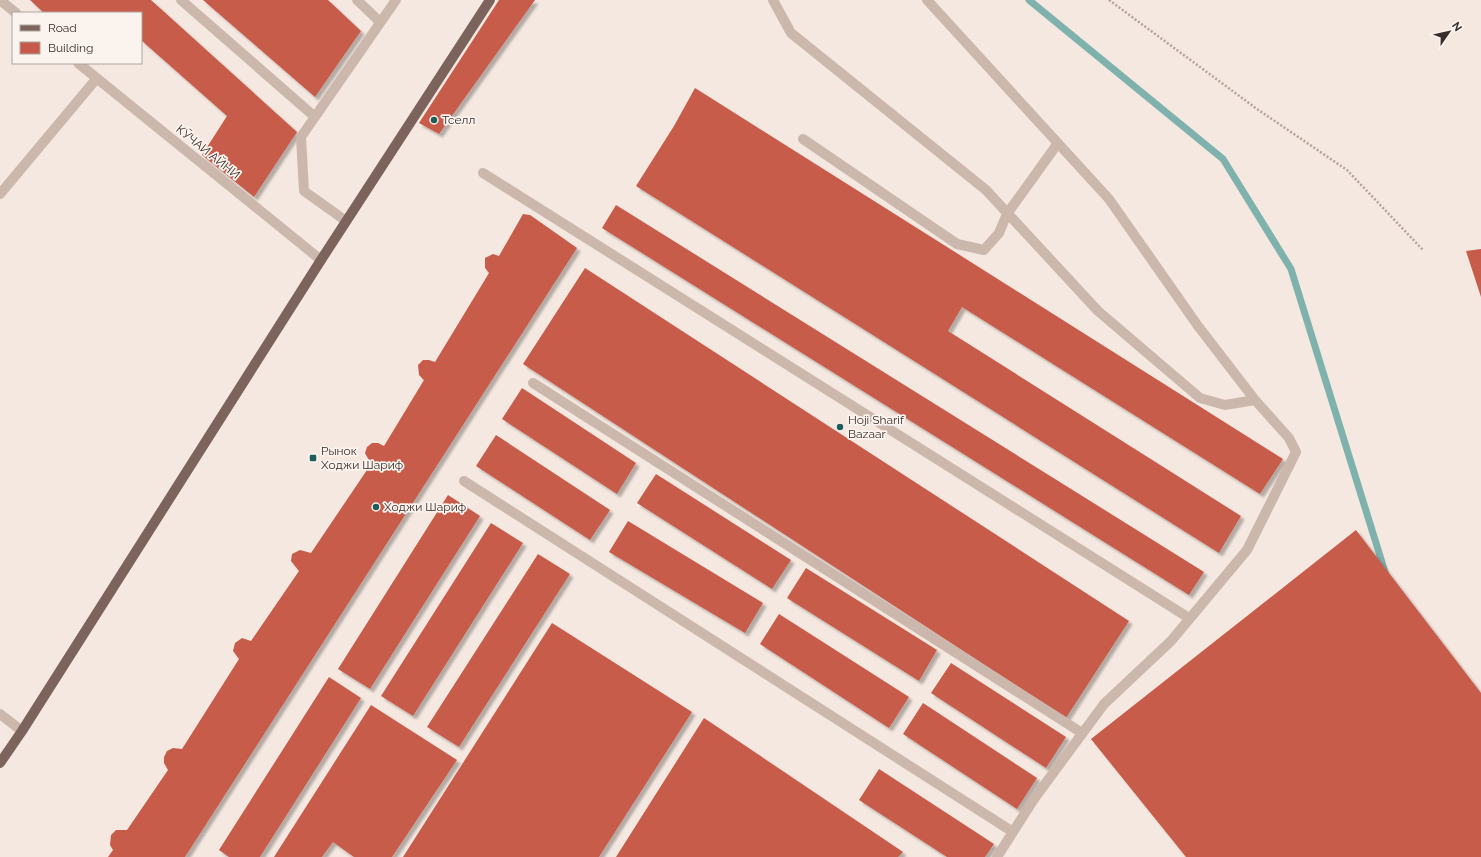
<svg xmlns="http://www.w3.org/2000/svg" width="1481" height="857" font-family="Raleway,sans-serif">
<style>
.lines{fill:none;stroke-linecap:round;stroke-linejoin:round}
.stream{stroke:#7fb1ad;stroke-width:7}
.building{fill:#c75b4b;filter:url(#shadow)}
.path{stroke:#b8a196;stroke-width:2.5;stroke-dasharray:2 2;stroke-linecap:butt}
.minor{stroke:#ccb7ac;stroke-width:10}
.major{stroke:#7c635c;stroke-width:10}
.poi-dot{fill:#1f5d5a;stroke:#fbf3ed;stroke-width:1.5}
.labels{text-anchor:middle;stroke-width:3.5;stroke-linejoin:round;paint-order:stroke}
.poi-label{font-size:12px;fill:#3a2e2b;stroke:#fbf3ed;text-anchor:start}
.street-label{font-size:12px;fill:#3a2e2b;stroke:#fbf3ed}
</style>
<defs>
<filter id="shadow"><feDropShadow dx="3.5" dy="3.5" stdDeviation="1" flood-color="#0004"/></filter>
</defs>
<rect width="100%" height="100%" fill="#f4e8e0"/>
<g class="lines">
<path class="stream" d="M1029,0L1223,159L1291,269L1385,572"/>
</g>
<path class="building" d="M30,0H151L297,132L254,197L202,155L227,116L141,40V13H44Z
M203,0H328L361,31L315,97Z
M499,0H535L439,134L419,123Z
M695,88L1283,459L1260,494L962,307L948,331L1241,516L1219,553L636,186L674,126Z
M616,205L1204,572L1189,595L602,228Z
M523,214L530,215L577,248L185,857H108L113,850L110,845L111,835L116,830H127L168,770L164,763V757L167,751L173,748L182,749L239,659L233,651L235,643L242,638L251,641L299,571L291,561L292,554L300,550L311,553L371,464L365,453L367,447L372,443H378L384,446L424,380L419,375L418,365L423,360H429L435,362L489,273L485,268V258L493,254L499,256Z
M1481,249V297L1466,251Z
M585,268L1129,621L1066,718L523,364Z
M522,388L636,463L617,494L502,419Z
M496,435L610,510L590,540L476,466Z
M656,474L791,560L772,589L637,503Z
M448,495L480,516L370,689L338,669Z
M628,521L763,603L745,633L609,552Z
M491,523L523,543L413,716L381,696Z
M1356,530L1481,693V857H1186L1091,739Z
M538,554L570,574L459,747L427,727Z
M806,568L937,650L919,681L787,598Z
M779,614L909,697L889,728L760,644Z
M552,623L692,712L599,857H403Z
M951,663L1066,737L1046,768L931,693Z
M329,677L361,698L260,857H229L219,850Z
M923,703L1037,778L1017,809L903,734Z
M371,705L457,760L392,857H354L333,842L322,857H274Z
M704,718L903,852L898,857H616Z
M879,769L994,844L985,857H947L859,800Z"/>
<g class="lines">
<path class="path" d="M1109,0L1257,109L1347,170L1423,250"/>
<path class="minor" d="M0,0L16,13
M181,0L315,117
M357,0L380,22
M773,0L791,33L986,190L1098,311L1200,398L1225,405L1255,400
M927,0L1109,199L1198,326L1255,400L1289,438L1296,452L1247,550L1171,641L1104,704L1034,799L997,857
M78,63L321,260
M803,139L957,244L984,250L999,233L1007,214L1058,143
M483,173L1189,618
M0,194L97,78
M346,221L304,191L301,137L396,0
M533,383L1082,733
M464,481L1013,832
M0,714L22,731"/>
<path class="major" d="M0,763L22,731L321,260L490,0"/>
</g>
<g class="poi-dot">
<circle cx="434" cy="120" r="4"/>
<circle cx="840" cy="427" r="4"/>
<rect x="309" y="454" width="8" height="8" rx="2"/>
<circle cx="376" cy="507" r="4"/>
</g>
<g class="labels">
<g class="poi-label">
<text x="442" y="124">Тселл</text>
<text x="848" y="424">Hoji Sharif<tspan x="848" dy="14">Bazaar</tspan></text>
<text x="321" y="455">Рынок<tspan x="321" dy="14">Ходжи Шариф</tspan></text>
<text x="384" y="511">Ходжи Шариф</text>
</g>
<g class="street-label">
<text transform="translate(208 152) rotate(39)" y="4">КӮЧАИ АЙНИ</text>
</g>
</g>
<rect x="12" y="12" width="130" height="52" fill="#fbf3ed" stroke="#aea49f"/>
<rect x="20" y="25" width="20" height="6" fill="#7c635c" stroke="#aea49f"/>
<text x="48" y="32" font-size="12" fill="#3a2e2b">Road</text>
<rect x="20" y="42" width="20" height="12" fill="#c75b4b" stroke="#aea49f"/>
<text x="48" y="52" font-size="12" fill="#3a2e2b">Building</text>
<g transform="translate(1449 32) rotate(56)" stroke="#fbf3ed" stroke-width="3" paint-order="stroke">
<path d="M0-3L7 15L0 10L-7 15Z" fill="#3a2e2b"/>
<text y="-6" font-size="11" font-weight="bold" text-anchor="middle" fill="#3a2e2b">N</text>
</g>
</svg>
